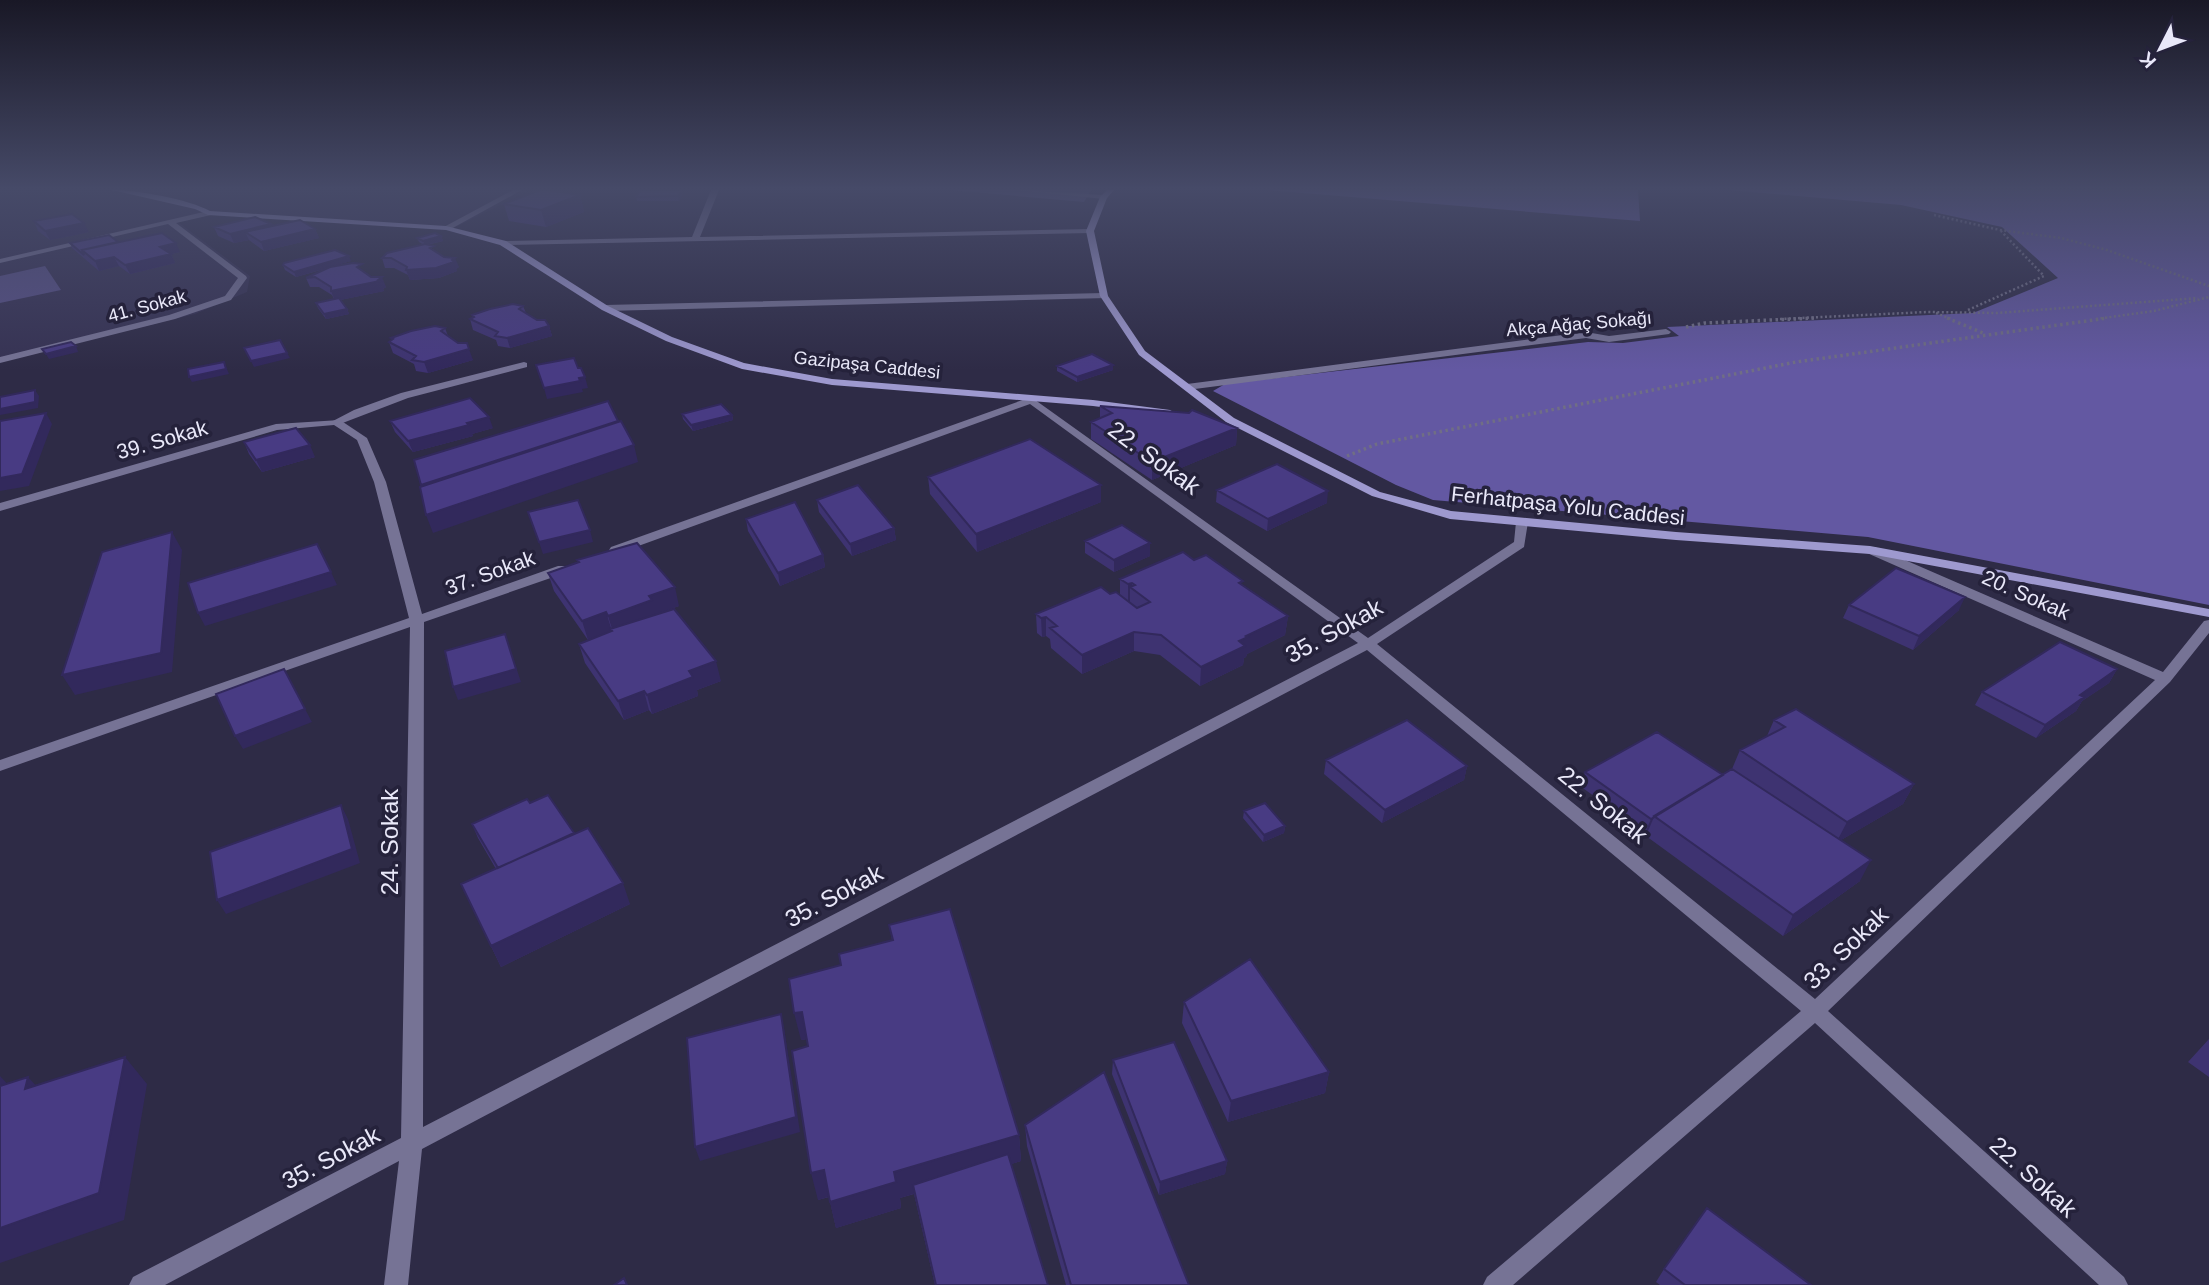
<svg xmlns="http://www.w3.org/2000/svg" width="2209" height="1285" font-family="Arial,sans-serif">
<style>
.built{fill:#363253}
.green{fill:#575086}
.forest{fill:#6358a2}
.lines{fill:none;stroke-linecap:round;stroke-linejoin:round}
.path-far1{stroke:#706e85;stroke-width:2.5;stroke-dasharray:2 2.5;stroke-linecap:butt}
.path{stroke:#706e85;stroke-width:3.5;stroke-dasharray:2.5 3.5;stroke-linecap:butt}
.lane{fill:#767395;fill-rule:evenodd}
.street{fill:#767395;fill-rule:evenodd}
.secondary{fill:#9e99cf;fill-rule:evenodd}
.wall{fill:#3e3371}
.shaded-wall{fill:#32295c}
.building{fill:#483b83;stroke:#32295c;stroke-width:2}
.labels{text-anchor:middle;stroke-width:7;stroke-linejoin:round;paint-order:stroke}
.far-street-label{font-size:18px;fill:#e9e8f9;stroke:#25223b}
.street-label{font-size:21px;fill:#e9e8f9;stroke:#25223b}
.near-street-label{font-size:24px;fill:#e9e8f9;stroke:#25223b}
</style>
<rect width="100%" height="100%" fill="#2e2b46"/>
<path class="built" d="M0,190H530L450,230L316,220L209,215L178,222L250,276L247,292L195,314L0,362Z"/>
<path class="green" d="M950,190H1091L1084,202Z
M45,266L61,290L0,303V276Z"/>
<path class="forest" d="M1266,190H1638L1640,221Z
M1729,190H2209V605L1868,537L1433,500L1396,485L1213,391L1225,384L1588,342L1623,343L1679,336L1667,327L1973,313L2058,278L2002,227L1901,205Z"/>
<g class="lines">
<path class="path-far1" d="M1934,215L2000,230L2061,238L2107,250L2209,286
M1968,310L2044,276L2001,231
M1936,313L1951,319
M1780,319L1927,312L1997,313L2198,298
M2096,319L2154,311L2209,297"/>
<path class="path" d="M1947,318L1983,333
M1686,327L1705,323L1816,318
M1347,456L1377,444L1796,362L2108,318"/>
<path class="lane" d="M1015,190L1104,195L1108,197L1104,199Z
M524,362L527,363V367L408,398L340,424H332L331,422L354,410L401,393Z"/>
<path class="street" d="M513,190H522L449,230L442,228Z
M711,190H719L700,237L1090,229L1094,231L1090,233L503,245L499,243L503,241L692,237Z
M208,211H211V215L176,223L246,276L247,278L231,300L175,319L0,363V357L169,315L225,296L238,278L168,224L0,263V259Z
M1104,293L1108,296L1107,298L605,311L601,308L605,305Z
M1666,329L1671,332L1669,334L1609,342L1586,338L1187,390L1182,387L1187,384L1586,332L1609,336Z
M1031,397L1368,638L1514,542L1516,522L1522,518L1526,519L1528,522L1524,547L1377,644L1815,999L2155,680L1867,553L1865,550L1867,547H1875L2163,672L2204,621L2209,620V633L2170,682L1828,1011L2124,1277L2128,1285H2099L1815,1023L1513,1285H1483L1487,1277L1801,1011L1367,650L422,1149L408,1285H384L399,1161L165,1285H129L133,1277L401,1138L410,627L0,771V760L409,618L374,482L357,440L334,425L277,430L0,511V503L276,424L340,420L367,438L386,482L422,614L558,566H568L569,569L568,572L424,622L423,1127L1358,643L1030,404L619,553L615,554L609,550L611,547Z"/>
<path class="secondary" d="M112,190C137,190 188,199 210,211L446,226L506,241L608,306L672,337L744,363L832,379L1093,400L1170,410L1175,413L1170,416L1093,406L832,385L742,369L666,341L602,310L500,245L446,230L208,215L195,209Z
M1107,190H1114L1107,198L1094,231L1108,296L1145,351L1234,418L1380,492L1451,511L1676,532L1870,546L2209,609V617L1870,554L1676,540L1450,519L1372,496L1226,422L1139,355L1100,296L1086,231L1100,197Z"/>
</g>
<path class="wall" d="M641,190H683V193L679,201H637L636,197Z
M580,195L584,212L546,227L509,221L504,204Z
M34,221L89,232L50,240L38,231Z
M272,226L315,229L319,238L264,251L249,240L234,243L218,236L214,227Z
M441,236L443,241L427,245L436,252L459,267L456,269L457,271L439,278L410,280L408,275L394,268H385L382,258L424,245L419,242L417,238Z
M118,242L180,252L171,254L175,263L130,274L119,266L99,271L72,248L70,243Z
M351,261L333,266L365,272L386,287L383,289L384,291L340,300L347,309L349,314L326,319L318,308L316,303L334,299L332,295L319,287H310L306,278L328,268L296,277L285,270L283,265Z
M523,306L526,313L549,326L552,336L510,348L498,346L496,340L473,330L470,319L473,317L472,315Z
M445,328L448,336L473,360L428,373L416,371L414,364L393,353L389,342L392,340L391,338Z
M1113,365V370L1077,382L1057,371V366Z
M1100,406L1237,428L1236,445L1152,480L1091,439V422L1100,418Z
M682,414L732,415L733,420L693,431L683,419Z
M390,421L493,428L472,434L473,436L413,452L395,432Z
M244,442L315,457L262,472L249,454Z
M928,477L1101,485V502L977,552L930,494Z
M1217,490L1327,503L1267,531L1216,502Z
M817,500L894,528L896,540L852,556L819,512Z
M746,519L823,555L825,567L780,586L748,531Z
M1085,541L1150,556L1114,572L1085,553Z
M577,560L679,606L656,614L721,681L697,690L698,696L652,714L649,710L624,720L585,663L579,644L588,640L554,591L548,573L578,562Z
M1194,560L1243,585L1288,616L1285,635L1247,654L1246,657L1244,658L1243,665L1200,686L1160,655L1134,651L1082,674L1051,648L1050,639L1046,636L1042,637L1037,633L1036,614L1110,594L1120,595V579Z
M1849,605L1959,610L1913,650L1843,618Z
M2117,669L2109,683L2082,701L2076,711L2036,738L1975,705L1982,692Z
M1774,720L1914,784L1903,804L1841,840L1860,881L1783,936L1646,836L1648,831L1645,833L1580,786L1585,772L1723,775L1732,769L1740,750L1767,736Z
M1326,760L1467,766L1464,780L1382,823L1324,774Z
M530,803L574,834L630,904L501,967L461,884L496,869L478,838L472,824Z
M1244,811L1285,826L1284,833L1263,842L1243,818Z
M889,925L1019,1135L1021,1161L1011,1164L1048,1285H935L914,1194L900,1198L901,1208L836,1228L829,1197L818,1200L808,1046L807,1039L801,1040L841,965L892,940Z
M1184,1002L1329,1072L1325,1093L1228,1122L1182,1023Z
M2209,1039V1077L2188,1062Z
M1113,1060L1227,1161L1225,1174L1159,1195L1112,1074Z
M1025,1125L1189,1285H1066L1027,1146Z
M1664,1269L1811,1285H1660L1656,1282Z"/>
<path class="shaded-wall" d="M682,190H683V193L679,201L678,196Z
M580,195L584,212L546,227L541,210Z
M84,223L89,232L50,240L45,231Z
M271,224L275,233L245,232L249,240L234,243L230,234Z
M315,229L319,238L264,251L261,242Z
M441,236L443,241L425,245L423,241Z
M176,243L180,252L171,254L175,263L130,274L125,265L160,247Z
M349,256L351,261L296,277L294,272Z
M114,257L119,266L99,271L95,261Z
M455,258L459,267L456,269L457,271L439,278L410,280L406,270L452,260Z
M382,277L386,287L383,289L384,291L335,301L331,291L378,280Z
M347,309L349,314L326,319L324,314Z
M549,326L552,336L510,348L507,338Z
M76,346L78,352L49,359L46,354Z
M469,349L473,360L428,373L424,362Z
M287,353L290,358L254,367L251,361Z
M224,362L229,374L192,382L189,377Z
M1113,365V370L1077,382V377Z
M585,377L588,388L582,389L583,392L547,399L544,388Z
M35,390L39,396L38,408L0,415V409Z
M46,413L52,424L29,486L0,491V478Z
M732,415L733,420L693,431L691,425Z
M489,417L493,428L472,434L473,436L413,452L408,441Z
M618,421L622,438L428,502L421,485Z
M1237,428L1236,445L1152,480V462Z
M310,445L315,457L262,472L256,460Z
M634,445L638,462L433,533L426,515Z
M1101,485V502L977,552L976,534Z
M1328,491L1327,503L1267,531L1268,519Z
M894,528L896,540L852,556L850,544Z
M590,530L593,542L543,554L539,542Z
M172,532L182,550L172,672L75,695L62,675Z
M1150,543V556L1114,572V560Z
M823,555L825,567L780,586L778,573Z
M331,572L337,585L205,626L198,613Z
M1132,583V588L1130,587V602L1128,603V584Z
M675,587L679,606L656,614L614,635L608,616L649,596Z
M1965,597L1959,610L1913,650L1919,636Z
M606,612L612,631L610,629L611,632L588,640L582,621Z
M1288,616L1285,635L1247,654L1246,657L1244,658L1243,665L1200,686L1201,667L1239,641L1246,636Z
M1046,617V636L1042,637L1041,618Z
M1134,632V651L1082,674V655Z
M505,634L521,682L458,700L453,687Z
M716,661L721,681L697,690L698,696L652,714L647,695L689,671Z
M2117,669L2109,683L2082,701L2076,711L2036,738L2045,725L2080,695Z
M644,691L649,710L624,720L618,701Z
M305,709L312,722L243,749L235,736Z
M1467,766L1464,780L1382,823L1385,810Z
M1914,784L1903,804L1836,843L1847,822Z
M341,805L348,819L360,863L226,914L217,900Z
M1654,817L1648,831L1645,833L1651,819Z
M1285,826L1284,833L1263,842L1264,835Z
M1871,860L1860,881L1783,936L1793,915Z
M623,883L630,904L501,967L491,946Z
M802,1012L808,1039L801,1040L794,1013Z
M781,1014L784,1028L800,1132L700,1161L695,1147Z
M125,1057L147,1084L124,1220L0,1263V1228Z
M1329,1072L1325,1093L1228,1122L1231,1101Z
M0,1076L25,1103L0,1105Z
M28,1077L53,1104L25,1089Z
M1019,1135L1021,1161L900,1198L901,1208L836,1228L830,1202L894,1172Z
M1227,1161L1225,1174L1159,1195L1160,1182Z
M824,1170L831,1196L818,1200L811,1173Z"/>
<path class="building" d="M540,190H547L580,195L541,210L504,204Z
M641,190H682L678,196L636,197Z
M72,214L84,223L45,231L34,221Z
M255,217L271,224L230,234L214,227Z
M300,220L315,229L261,242L245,232Z
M162,233L176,243L160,247L171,254L125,265L114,257L95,261L82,250Z
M435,233L441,236L423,241L417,238Z
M109,235L118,242L82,250L84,255L70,243Z
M425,244L434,246L430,248L444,257L455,258L452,260L454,262L436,268L406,270L407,267L391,258H382L387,253Z
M335,250L349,256L294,272L283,265L284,263Z
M353,263L362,264L357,267L371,277H382L378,280L380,281L331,291V287L315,277L306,278L330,267Z
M339,298L347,309L324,314L316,303Z
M513,304L523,306L519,309L537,320H545L549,326L507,338L495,336L498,332L470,319L474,317L472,315L490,309Z
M435,326L445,328L441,331L458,343H467L469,349L424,362L412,360L416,356L389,342L393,339L391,338L411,331Z
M280,340L287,353L251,361L244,348Z
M71,342L76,346L46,354L42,349Z
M1092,354L1113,365L1077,377L1057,366Z
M574,358L578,368H581L585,377L579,378L580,381L544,388L536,365Z
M224,362L226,369L189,377L188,369Z
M35,390V402L0,409V397Z
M470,398L489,417L467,423L469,425L408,441L390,421Z
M608,401L618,421L421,485L414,460Z
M721,404L732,415L691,425L682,414Z
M1100,406L1189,413L1192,410L1237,428L1152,462L1091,422L1112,413Z
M46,413L22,474L0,478V421Z
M621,421L634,445L426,515L420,487Z
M296,428L310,445L256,460L244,442Z
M1030,439L1101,485L976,534L928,477Z
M1277,464L1328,491L1268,519L1217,490Z
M858,485L894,528L850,544L817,500Z
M578,500L590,530L539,542L528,512Z
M795,502L823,555L778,573L746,519Z
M1122,525L1150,543L1114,560L1085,541Z
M172,532L161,653L62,675L102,552Z
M637,543L675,587L649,596L652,600L608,616L606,612L582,621L548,573L579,562L577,560Z
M317,544L331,572L198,613L188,583Z
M1183,552L1194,560L1206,555L1243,581L1239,583L1288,616L1246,636L1248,637L1239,641L1245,646L1201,667L1161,635L1134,632L1082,655L1050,628L1057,626L1046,617L1041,618L1036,614L1101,587L1110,594L1116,592L1137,608L1150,602L1130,587L1135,585L1132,583L1128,584L1120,579Z
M1896,568L1965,597L1919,636L1849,605Z
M674,609L716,661L689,671L693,677L647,695L644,691L618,701L579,644L612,631L610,629Z
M505,634L516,669L453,687L445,651Z
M2060,642L2117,669L2080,695L2084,697L2045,725L1982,692Z
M284,669L305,709L235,736L216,694Z
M1796,709L1914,784L1847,822L1740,750L1785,727L1774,720Z
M1407,720L1467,766L1385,810L1326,760Z
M1657,732L1723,775L1651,819L1585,772Z
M1732,769L1871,860L1793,915L1654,816Z
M548,795L574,833L498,868L472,824L527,799L530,803Z
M1265,803L1285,826L1264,835L1244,811Z
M341,805L352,849L217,900L210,852Z
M588,828L623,883L491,946L461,884Z
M950,909L1019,1135L894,1172L896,1182L830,1202L824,1170L811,1173L792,1051L808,1046L802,1012L794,1013L789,979L841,965L839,954L893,940L889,925Z
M1250,959L1329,1072L1231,1101L1184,1002Z
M781,1014L796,1117L695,1147L687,1038Z
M1174,1042L1227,1161L1160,1182L1113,1060Z
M125,1057L99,1193L0,1228V1086L28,1077L25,1089Z
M1104,1072L1189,1285H1071L1025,1125Z
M1008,1154L1048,1285H936L913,1185Z
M1707,1208L1811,1285H1685L1664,1269Z
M624,1278L627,1285H614Z"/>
<linearGradient id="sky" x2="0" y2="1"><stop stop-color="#191826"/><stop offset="0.51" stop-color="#464a68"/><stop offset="1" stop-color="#464a68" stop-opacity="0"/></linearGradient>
<rect width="2209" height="370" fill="url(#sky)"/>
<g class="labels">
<g class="far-street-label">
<text transform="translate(147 306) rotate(-15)" y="6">41. Sokak</text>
<text transform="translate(1579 324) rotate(-5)" y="6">Akça Ağaç Sokağı</text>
<text transform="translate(867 365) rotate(6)" y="6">Gazipaşa Caddesi</text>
</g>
<g class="street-label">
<text transform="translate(162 440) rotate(-16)" y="7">39. Sokak</text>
<text transform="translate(1568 506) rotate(6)" y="7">Ferhatpaşa Yolu Caddesi</text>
<text transform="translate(490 573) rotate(-20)" y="7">37. Sokak</text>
<text transform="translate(2026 595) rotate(24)" y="7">20. Sokak</text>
</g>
<g class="near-street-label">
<text transform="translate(1154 458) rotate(36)" y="8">22. Sokak</text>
<text transform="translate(1334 631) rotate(-29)" y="8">35. Sokak</text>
<text transform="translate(1603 805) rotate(39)" y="8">22. Sokak</text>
<text transform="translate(390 842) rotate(-90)" y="8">24. Sokak</text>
<text transform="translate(834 896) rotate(-28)" y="8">35. Sokak</text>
<text transform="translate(1846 948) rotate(-44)" y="8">33. Sokak</text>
<text transform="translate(331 1158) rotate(-28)" y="8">35. Sokak</text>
<text transform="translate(2033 1177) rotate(42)" y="8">22. Sokak</text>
</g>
</g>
<g transform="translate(2160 49) rotate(228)" stroke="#25223b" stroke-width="5" paint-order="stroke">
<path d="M0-5L12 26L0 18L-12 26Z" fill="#e9e8f9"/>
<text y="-10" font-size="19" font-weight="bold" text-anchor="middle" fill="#e9e8f9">K</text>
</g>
</svg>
